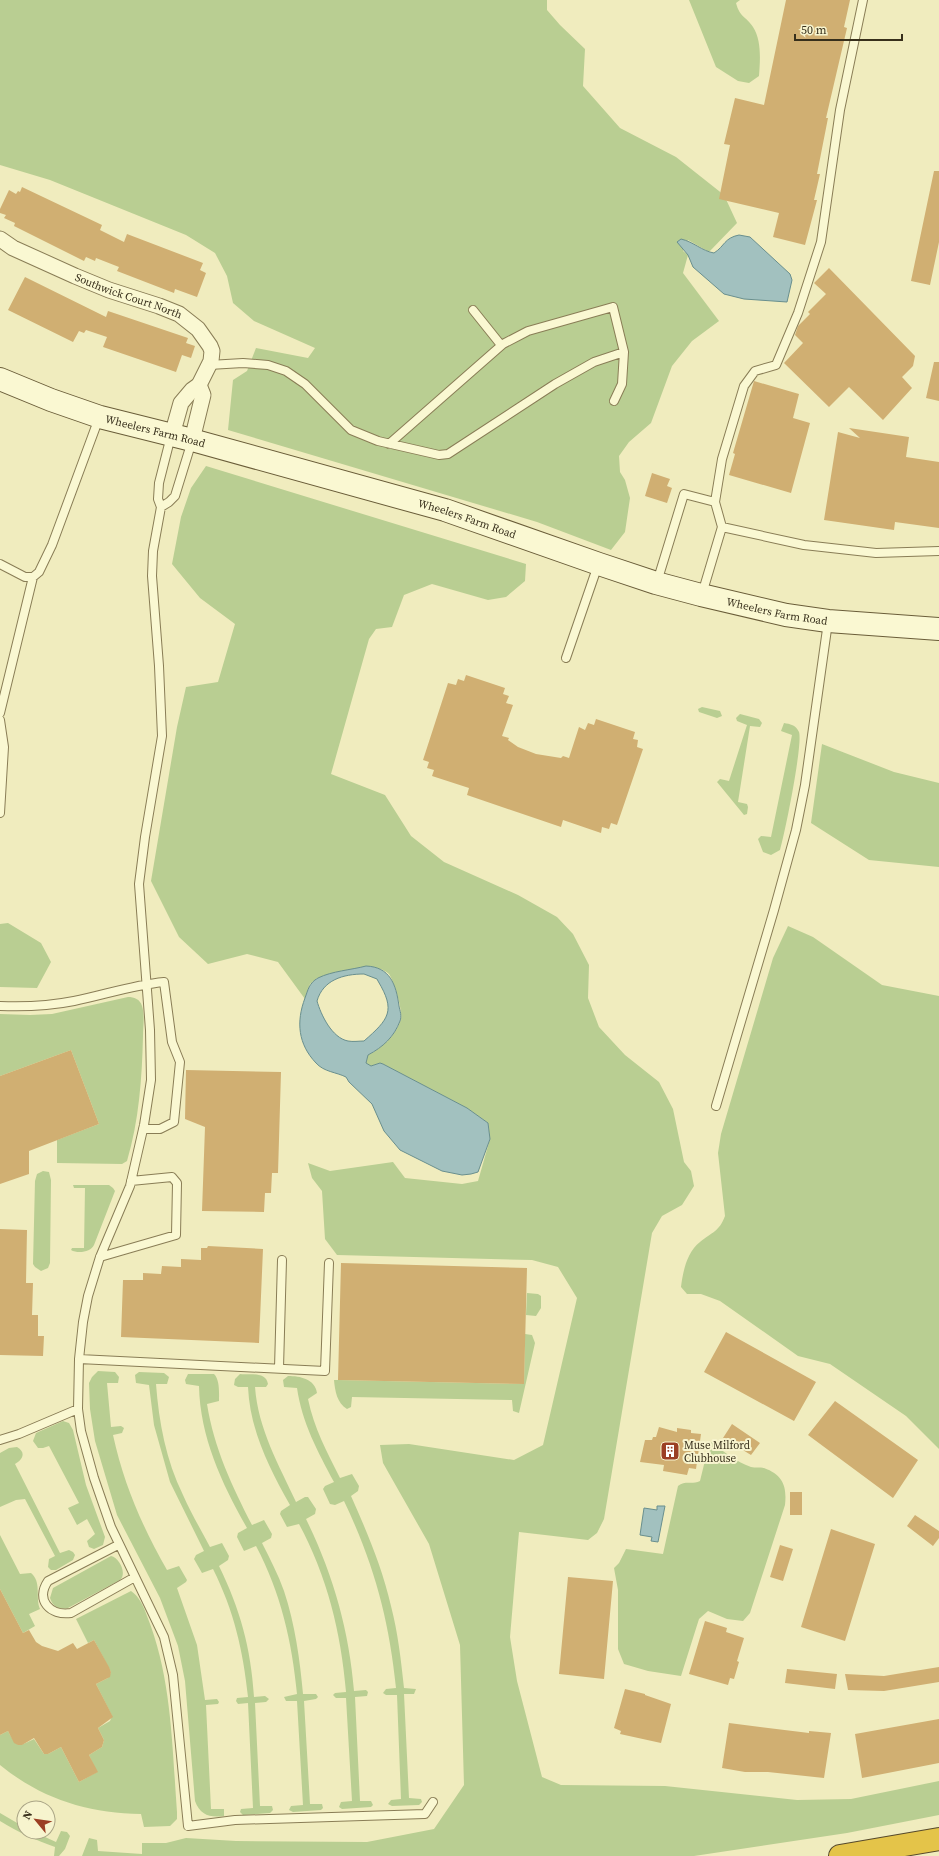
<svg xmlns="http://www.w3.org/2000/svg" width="939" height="1856" font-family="'Source Serif 4',serif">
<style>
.green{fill:#b9ce92}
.water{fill:#a2c1bf;stroke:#698f8e;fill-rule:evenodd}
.building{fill:#d0af72}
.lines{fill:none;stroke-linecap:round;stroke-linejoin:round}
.lane-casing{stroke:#897d56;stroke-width:10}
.street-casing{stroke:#897d56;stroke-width:17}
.secondary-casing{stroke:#6a5d39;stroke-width:24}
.highway-casing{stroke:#56492b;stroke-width:24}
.lane{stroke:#faf8d2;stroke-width:8}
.street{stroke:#faf8d2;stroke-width:15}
.secondary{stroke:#faf8d2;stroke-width:22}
.highway{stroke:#e4c449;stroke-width:22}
.labels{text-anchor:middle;stroke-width:4;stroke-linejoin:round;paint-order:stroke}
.street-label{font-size:11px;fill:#372f1b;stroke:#f7f4ce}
.poi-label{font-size:11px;fill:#372f1b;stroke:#f7f4ce;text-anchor:start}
</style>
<rect width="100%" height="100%" fill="#f0ecbe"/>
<path class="green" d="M0,0H547V10L560,25L585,49L583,86L620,128L676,157L724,195L737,223L709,252L688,240L683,251L688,255L683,273L719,321L692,341L672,366L651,423L629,442L619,456L620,472L625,480L630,498L625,532L611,550L537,522L228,430L233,380L247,371L256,348L308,358L315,348L254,321L233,303L227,276L215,253L186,235L50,180L0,165Z
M689,0H740L736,3C740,18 746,16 753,27C762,41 760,61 759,76L749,83L738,81L716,67Z
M206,466L526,564L525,581L506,597L488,600L432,584L404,595L392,627L376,629L369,639L331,774L385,795L411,836L444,862L518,895L557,917L573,934L589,965L588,998L599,1027L625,1055L659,1082L673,1109L684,1162L691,1171L694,1186L682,1205L662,1216L652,1233L604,1519L597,1533L588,1540L519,1532L510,1637L517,1681L542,1777L561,1785L665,1786L797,1800L851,1799L939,1781V1815L847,1833L694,1856H82L89,1838L97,1840L98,1851L142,1854V1843H166L186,1838L236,1841L367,1842L434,1829L464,1785L460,1645L429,1544L383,1463L380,1445L409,1444L514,1460L543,1445L577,1298L558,1267L532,1260L337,1255L325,1239L322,1191L312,1178L308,1163L330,1171L393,1162L405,1178L462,1184L478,1181L490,1139L488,1123L467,1108L383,1064L380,1063L371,1066L366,1063L368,1055C382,1048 396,1036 401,1019C403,1011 394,981 389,974C387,972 383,970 381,969L317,978L310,984L305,999L278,962L247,954L208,964L179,937L151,881L177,727L186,687L218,682L235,624L200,598L172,564L181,517L191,488Z
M702,707L720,711L722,716L717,718L699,712L698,709Z
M740,714L759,719L762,723L760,727L750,726L738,802L747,804L748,807L747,814L744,815L717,782L720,779L729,781L747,725L737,721L736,718Z
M784,723C790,724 796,725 799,732C803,744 785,833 780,850L771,855L763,852L758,839L761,836L771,837L792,735L781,731Z
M822,744L894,772L939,783V867L869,860L811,823Z
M8,923L41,943L51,962L37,988L0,987V924Z
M788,926L813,937L882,985L939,996V1449L906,1416L830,1364L798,1356L720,1301L701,1294H687L681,1287C683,1271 687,1252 700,1242C712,1232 719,1232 725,1216L718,1153L721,1134L773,958Z
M128,997C134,997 140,999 142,1006C145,1015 143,1027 143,1036C142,1078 139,1121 127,1161L122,1164L57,1163V1140L99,1124L71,1050L0,1076V1014L30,1015L52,1014Z
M43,1171L49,1172L51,1180L50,1263L48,1268L41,1271L35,1267L33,1264L35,1181L37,1174Z
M73,1185H109L113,1188L115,1191L94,1245C91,1252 78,1254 71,1250L72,1248H84L85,1188H74Z
M527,1293L538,1294L541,1296V1308L536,1316L526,1315Z
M525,1334L532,1335L535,1343L519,1413L513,1411L512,1400L352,1397L351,1407L347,1409C337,1403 335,1391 334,1380H338L524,1384Z
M98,1371L115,1372L119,1377L118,1383H107L111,1427L121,1426L124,1428L122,1433L113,1435C124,1485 142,1526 167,1570L179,1566L187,1580L186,1582L177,1588L197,1645L205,1700L217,1699L219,1702L218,1704L206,1705L211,1809H224V1816C210,1818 200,1815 195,1801L185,1681L178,1646L160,1598L117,1515L95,1441L90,1409L89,1383L92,1377Z
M139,1372L164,1373L169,1377L167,1384H156C159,1423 166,1460 183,1495C191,1513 201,1530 210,1547L222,1543L229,1556L228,1560L219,1566C240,1609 251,1648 254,1697L265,1696L269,1699L266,1702L255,1703L260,1806H272L273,1810L270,1813L243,1815L240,1812L241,1809L253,1808L248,1703L238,1704L236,1701L237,1698L248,1697C243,1650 234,1611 213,1569L202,1573L194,1559L196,1555L204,1551L170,1482L154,1425L149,1385L136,1383L135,1375Z
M188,1374H214C220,1380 219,1393 219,1401L207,1404C214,1448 232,1486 252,1525L264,1520L272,1534L271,1538L262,1543C270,1559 278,1574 284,1591C295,1624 300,1660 303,1694H316L318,1697L316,1699L304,1701L310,1804H322L323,1808L321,1810L293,1812L289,1810L291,1806L303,1805L297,1701H286L284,1697L297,1694C292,1642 281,1593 256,1546L244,1551L237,1537L238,1533L247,1528C222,1484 200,1437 199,1386L186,1384L185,1380Z
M240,1374C249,1375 266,1371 268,1384L266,1387H255C258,1429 279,1465 296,1502L305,1497H308L316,1509L315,1514L306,1519C333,1574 349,1630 354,1691L366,1690L368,1692L367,1696L355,1697L360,1801H371L373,1805L371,1807L342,1809L339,1807L341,1802L352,1801L346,1698H336L333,1695L335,1693L346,1692C341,1632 327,1576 299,1524L287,1527L280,1514L281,1511L290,1505C269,1468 250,1430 248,1387H238L234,1385L235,1379Z
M288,1376C300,1376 315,1379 317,1393L308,1399C314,1428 327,1452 340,1478L352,1474L359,1486L358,1491L351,1496C367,1532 382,1567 391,1606C398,1633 401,1660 404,1688L416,1689L414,1694H404L409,1798L421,1799L422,1802L419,1805L392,1806L388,1804L391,1800L401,1799L397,1695H386L383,1693L386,1689L396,1688C389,1619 374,1564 344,1501L335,1505L330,1504L323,1489L325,1486L334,1482C318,1452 302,1423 297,1388L284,1387L283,1380Z
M63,1421L69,1423L73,1430L86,1485L105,1537L103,1545L94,1549L89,1547L87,1541L95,1534L87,1519L77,1525L68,1508L79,1503L49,1446L43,1448H38L33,1441L36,1433Z
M711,1442C723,1451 736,1462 751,1467C755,1468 760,1467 764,1468C783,1475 787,1486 785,1505L750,1613L743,1621L727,1619L708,1611L699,1619L681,1676L648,1671L624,1664L618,1649V1590L614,1568L619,1563L626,1549L663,1554L678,1486C685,1480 692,1485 700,1481L709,1444Z
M17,1447C27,1453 22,1460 15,1464L60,1553L69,1550L73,1552L75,1555L73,1560L56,1570H51L48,1567L49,1559L55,1556L25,1499L16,1500L0,1507V1453L9,1448Z
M0,1535L20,1574L31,1573C42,1582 35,1597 40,1609L29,1614L35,1626L23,1633L0,1589Z
M111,1556C120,1558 127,1574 120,1580L68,1608C59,1610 53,1607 50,1598L53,1588Z
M131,1591C139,1596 144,1607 147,1616C172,1678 172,1746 177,1812V1819L170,1826L144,1827L141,1814C87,1813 42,1799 0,1765V1735L8,1731C17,1748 18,1747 34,1739L44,1754H48L61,1747L79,1782L97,1772L89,1755L102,1747L104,1740L98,1728L110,1721L112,1716L96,1684L108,1678L111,1672L94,1640L88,1643L76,1619Z
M0,1813L24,1827V1832H34L56,1842L61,1831L67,1832L70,1836L65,1849L59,1856H54L55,1847C35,1840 18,1832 0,1821Z"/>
<path class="water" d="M739,235L750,237L790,274L792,280L787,302L744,299L724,294L693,267L688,255L677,242L681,239C694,242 702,251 714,253C725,246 724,238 739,235Z
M366,966C390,967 396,984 399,1006C400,1011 402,1016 400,1021C394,1037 383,1047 368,1055L366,1063L371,1066L380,1063L383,1064L467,1108L488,1123L490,1139L478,1172L471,1174L462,1175L442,1171L400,1150L384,1131L372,1104L349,1082L346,1077C336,1072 324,1072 316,1063C298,1044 296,1022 305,998C308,990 309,983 318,978C332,971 351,970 366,966ZM364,974L377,979L378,981C396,1011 389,1019 364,1041C359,1041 353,1042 348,1041C332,1038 321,1015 317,1001C323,980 343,974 364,974Z
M657,1506H665L658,1542L651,1541L652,1537L640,1535L644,1508L657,1510Z"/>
<path class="building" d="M786,0H850L844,27L847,28L826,118H828L817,174H820L814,200H817L805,245L773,237L779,213L719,199L730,145L724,144L735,98L764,105Z
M934,171H939V242L930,285L911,281Z
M22,187L102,225L100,230L124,242L127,234L203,263L200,270L206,273L197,297L175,289L174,293L117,271L119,267L96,258L95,261L86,257L84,261L14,226L15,223L4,218L6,215L0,213V209L9,190L16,194L18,191L20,192Z
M829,268L915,356L913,366L902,377L912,388L883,420L849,387L829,407L784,363L803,343L795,335L798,326L810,314L808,312L826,294L814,283Z
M25,277L106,317L108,311L188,338L186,343L195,346L191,358L182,355L176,372L103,347L107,337L86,330L84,333L79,331L73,342L8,310Z
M934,362H939V401L926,398Z
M754,381L799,394L793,418L810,423L791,493L729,475L735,454L733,453Z
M849,428L909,437L906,457L939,462V528L895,522L894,530L824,520L838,432L860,438Z
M652,473L670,479L667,486L672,488L667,503L645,496Z
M466,675L505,688L503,694L509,696L506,703L513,705L502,736L509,738L508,740L518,747L536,754L561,758L563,756L569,758L579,727L585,730L588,723L594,725L596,719L635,732L633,739L638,740L637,747L643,749L617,825L611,823L609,829L602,827L601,833L563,820L561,827L467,795L469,788L432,776L434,770L427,768L429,762L423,760L448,683L456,685L458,679L464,681Z
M71,1050L99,1124L29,1151V1174L0,1184V1076Z
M186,1070L281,1072L278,1173H272L271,1193H265L264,1212L202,1211L205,1127L185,1119Z
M0,1229L27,1230L26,1283H33L32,1315H38V1336H44L43,1356L0,1355Z
M208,1246L263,1249L259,1343L121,1337L123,1280H143V1273L161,1274L162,1266L181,1267V1259L201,1260V1248H207Z
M341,1263L527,1268L524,1384L338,1380Z
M726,1332L816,1382L794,1421L704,1372Z
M835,1401L918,1460L893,1498L808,1435Z
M732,1424L760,1443L751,1455L723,1438Z
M659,1427L677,1432V1428L691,1430V1433L701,1434L696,1469L689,1468L687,1475L663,1471L664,1465L640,1462L645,1440H652L653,1437H656Z
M790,1492H802V1515H790Z
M915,1515L939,1531V1538L933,1546L907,1526Z
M831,1529L875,1544L845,1641L801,1627Z
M780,1545L793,1549L783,1581L770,1577Z
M568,1577L613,1581L604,1679L559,1674Z
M0,1589L23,1633L29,1630L36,1642L42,1646L58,1651L73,1643L77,1649L94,1640L109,1667L111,1672L110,1677L96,1684L113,1717L98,1728L104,1740L102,1747L89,1755L98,1772L79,1782L61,1747L48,1754H44L34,1738L22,1745H18L14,1743L8,1731L0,1735Z
M705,1621L727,1628L726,1632L744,1638L737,1661L739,1662L734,1679L730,1678L728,1685L689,1674Z
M939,1667V1682L884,1691L848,1690L845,1674L884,1676Z
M787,1669L837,1674L835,1689L785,1683Z
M625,1689L645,1694V1695L671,1704L661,1743L620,1734L621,1731L614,1728Z
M939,1719V1763L862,1778L855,1734Z
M729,1723L809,1733V1731L831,1733L824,1778L768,1772H745L722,1768Z"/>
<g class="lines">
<defs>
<path id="lane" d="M473,310L501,345
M209,365L243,363L268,365L286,371L305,384L351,430L378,441L439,455L448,454L555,384L594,362L624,352L613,307L528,331L503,344L389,444
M614,401L622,384L624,352
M171,436L159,483L158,499L161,507L153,551L152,576L159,666L162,736L145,837L139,884L150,1030L151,1080L144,1125L130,1186L100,1257L88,1296L83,1322L79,1359L78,1409L81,1431L94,1478L111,1527L164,1637L173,1675L188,1826L235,1820L425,1814L433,1802
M161,507L169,502L175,496L192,441
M722,527L715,502L722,459L744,386L755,371L776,365L798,313L821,242L840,110L863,0
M0,564L25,577H33L39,572L52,545L99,418
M657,582L684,494L715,502
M702,594L722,527L804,545L876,553L939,551
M566,658L598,565
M0,713L33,577
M0,720L4,747L0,813
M0,1006C25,1007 49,1006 74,1001C104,995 133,985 164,982L172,1042L180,1062L174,1122L160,1129H143
M716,1106L774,910L796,830L805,785L828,622
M100,1257L176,1235L177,1183L172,1177L131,1181
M79,1359L325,1371L329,1263
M279,1368L282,1260
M0,1440L19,1434L78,1409
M118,1545L48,1581C35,1600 50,1616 71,1613L135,1577"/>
<g id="street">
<path id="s1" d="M0,239L13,248L75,276L109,290L159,306L179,314L198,329L210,346L212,351L211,361L199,385L192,390L181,403L172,435"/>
<path d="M192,440L203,395L199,385"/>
</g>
<g id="secondary">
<path id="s2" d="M0,379L51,400L100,417L192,440L445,510L599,564L656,583L701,595L786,615L828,621L939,629"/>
</g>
<path id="highway" d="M840,1856L939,1839"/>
</defs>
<use href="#lane" class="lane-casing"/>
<use href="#street" class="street-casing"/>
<use href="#secondary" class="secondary-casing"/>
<use href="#highway" class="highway-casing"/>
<use href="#lane" class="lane"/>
<use href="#street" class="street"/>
<use href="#secondary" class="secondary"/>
<use href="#highway" class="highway"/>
</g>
<defs>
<symbol id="building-square" viewBox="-11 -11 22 22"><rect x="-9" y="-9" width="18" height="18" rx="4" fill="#9b3e23" stroke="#f7f4ce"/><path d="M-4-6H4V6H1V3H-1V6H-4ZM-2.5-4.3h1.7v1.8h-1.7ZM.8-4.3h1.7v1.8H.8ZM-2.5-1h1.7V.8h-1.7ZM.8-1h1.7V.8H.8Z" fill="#fff"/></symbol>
</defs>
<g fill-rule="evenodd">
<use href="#building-square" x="659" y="1440" width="22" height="22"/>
</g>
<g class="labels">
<g class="street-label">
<text dy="4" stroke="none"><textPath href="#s1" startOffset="141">Southwick Court North</textPath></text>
<text dy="4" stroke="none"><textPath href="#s2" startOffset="164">Wheelers Farm Road</textPath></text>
<text dy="4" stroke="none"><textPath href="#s2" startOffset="488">Wheelers Farm Road</textPath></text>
<text dy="4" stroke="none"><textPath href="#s2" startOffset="812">Wheelers Farm Road</textPath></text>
</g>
<g class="poi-label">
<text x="684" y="1449">Muse Milford<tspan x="684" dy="13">Clubhouse</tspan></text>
</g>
</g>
<g transform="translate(36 1820) rotate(299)"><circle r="19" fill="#f7f4ce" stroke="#aaa586"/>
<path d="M0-3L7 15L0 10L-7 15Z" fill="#9b3e23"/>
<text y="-6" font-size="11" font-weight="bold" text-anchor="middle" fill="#372f1b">N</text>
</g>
<path d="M795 34v6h107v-6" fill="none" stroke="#372f1b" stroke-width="2"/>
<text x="801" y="34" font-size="12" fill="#372f1b" stroke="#f7f4ce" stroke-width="3" paint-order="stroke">50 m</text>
</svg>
